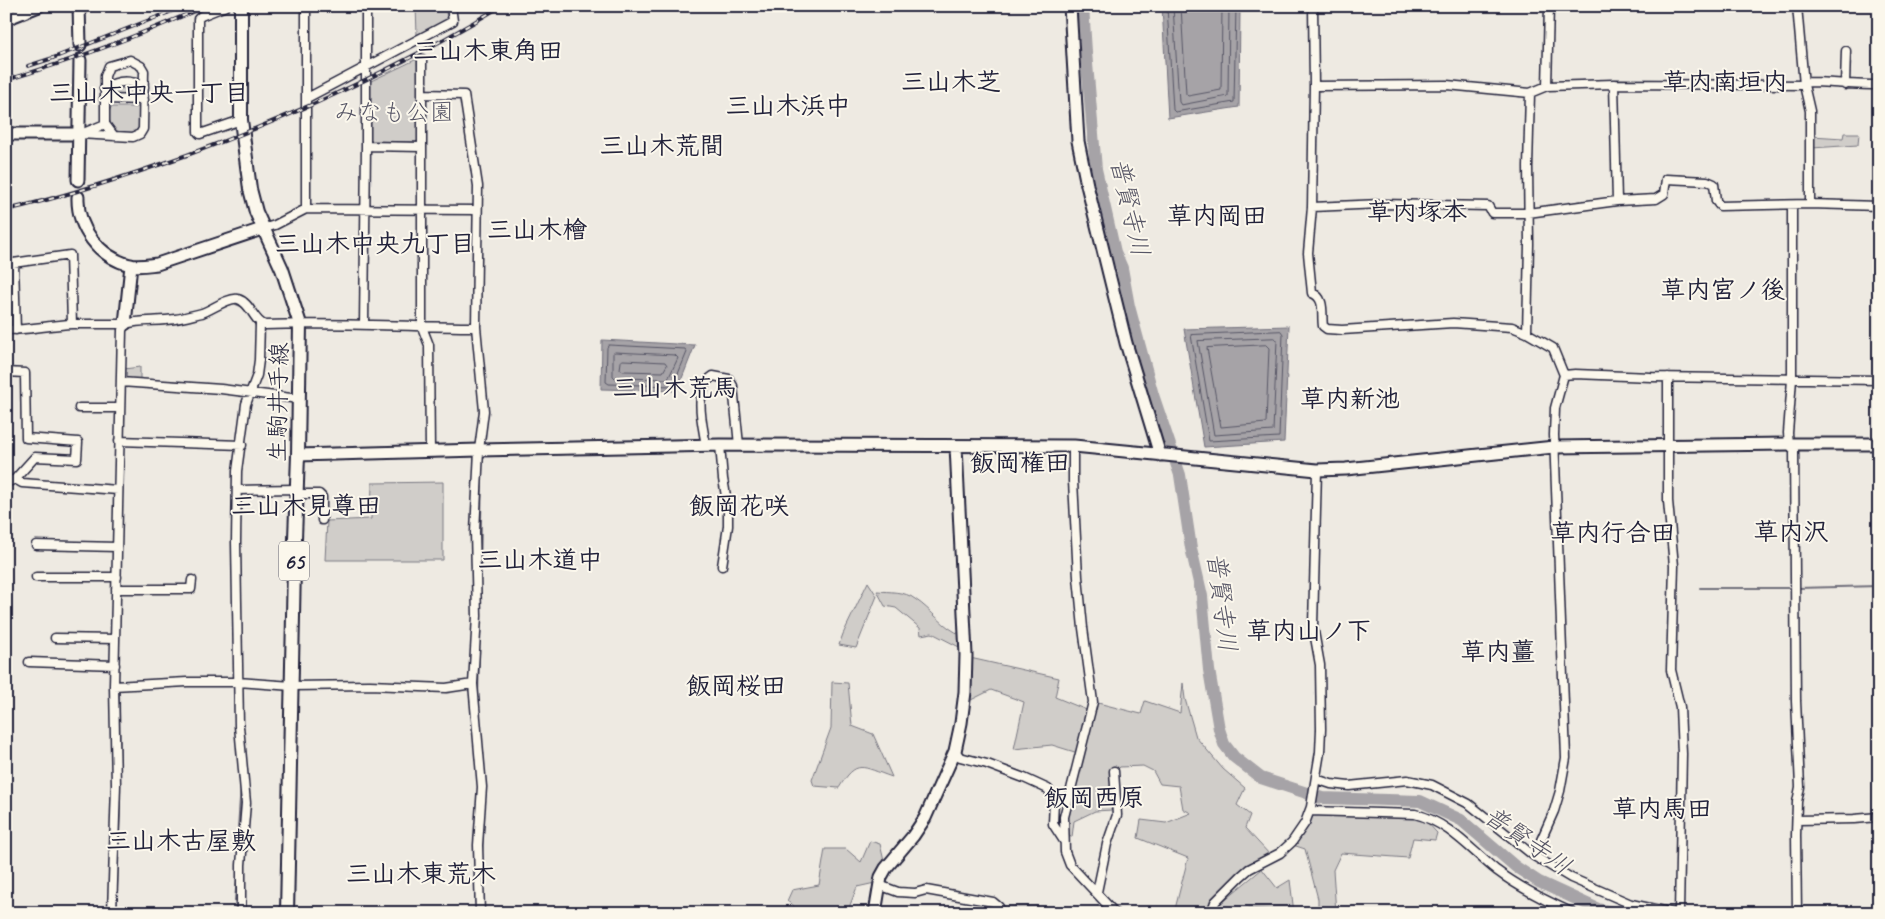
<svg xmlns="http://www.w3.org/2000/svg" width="1885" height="919" font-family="Caveat,'Klee One',sans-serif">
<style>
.green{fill:#d0cdc9;stroke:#797882}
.water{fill:#a6a3a7;stroke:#716f7c}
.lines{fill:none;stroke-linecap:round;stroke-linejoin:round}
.shore{stroke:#575666;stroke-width:1}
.stream{stroke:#716f7c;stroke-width:2}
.river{stroke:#a6a3a7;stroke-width:12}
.street-casing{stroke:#22223b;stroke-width:11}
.secondary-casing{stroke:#22223b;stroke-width:15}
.primary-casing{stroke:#22223b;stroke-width:16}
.street{stroke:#fbf7ec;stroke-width:8}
.secondary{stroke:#fbf7ec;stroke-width:11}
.primary{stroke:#fbf7ec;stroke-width:12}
.rail-casing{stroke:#22223b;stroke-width:4}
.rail{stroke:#fbf7ec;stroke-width:2;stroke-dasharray:5.5;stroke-linecap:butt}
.labels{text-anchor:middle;stroke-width:4;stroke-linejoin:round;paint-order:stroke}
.shield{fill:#fbf7ec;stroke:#636270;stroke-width:1}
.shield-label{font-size:22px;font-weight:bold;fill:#22223b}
.park-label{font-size:24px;fill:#565566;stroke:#fbf7ec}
.street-label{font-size:24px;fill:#22223b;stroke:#fbf7ec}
.neighbourhood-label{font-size:25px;font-weight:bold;fill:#22223b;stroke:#fbf7ec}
.water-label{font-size:25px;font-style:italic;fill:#575666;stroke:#fbf7ec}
</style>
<rect width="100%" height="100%" fill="#eeeae2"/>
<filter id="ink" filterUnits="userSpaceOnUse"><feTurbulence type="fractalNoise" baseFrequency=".02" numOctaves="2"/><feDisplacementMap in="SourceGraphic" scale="10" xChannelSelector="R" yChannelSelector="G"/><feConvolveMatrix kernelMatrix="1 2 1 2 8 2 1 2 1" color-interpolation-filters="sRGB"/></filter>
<g filter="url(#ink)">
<path class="green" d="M416,6H445L447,19L417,35Z
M417,59L420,142L370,141L369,82Z
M129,88L138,90L140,96H109L116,89Z
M111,107H139L141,109L140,127C125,143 102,126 111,107Z
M1844,133H1859L1858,145L1812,148V136L1843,138Z
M140,367V381H123L124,369Z
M443,482V560H325L327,521L371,519L372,483Z
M868,582L877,596L856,648L839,645L843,634Z
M877,591C889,592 905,591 915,599C932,610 943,628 962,635L963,649L932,633L921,635L920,628L896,608L885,606Z
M970,658L1059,678L1055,697L1089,711L1078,753L1052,745L1014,749L1024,702L991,690L969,701L971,688Z
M832,682L848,683L852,726L873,734L892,777C862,767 857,758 839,788L814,786L812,780L831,728Z
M1183,683L1185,699L1196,737L1223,769L1245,788L1237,805L1250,815L1245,828L1271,856L1247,865L1212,900L1207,913H1174L1188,858L1138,838L1141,820L1166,823L1191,813L1183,809L1179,786L1160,784L1153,771L1143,766L1120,767L1110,776L1112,810L1095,811L1074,821L1072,837L1066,836V817L1094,702L1141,714L1145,701L1180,713Z
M1313,813L1411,816L1426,821L1437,833L1435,840L1413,838L1408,858L1341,853L1333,870L1336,913H1318V899L1305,849L1293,845L1300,839Z
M870,841L880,844L884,861L875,883L857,887L847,913H793L794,906L787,901L792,890L819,885L825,849H846L861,862Z
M1262,869L1277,888L1290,880L1294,913H1275V910L1249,908L1245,913H1214L1217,906Z
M1038,906V913H1002L1003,907Z"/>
<path class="water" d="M1162,6H1240L1239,107L1168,118Z
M1289,326L1284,442L1204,447L1184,329Z
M602,340L695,345L677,391L601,389Z"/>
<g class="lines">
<path class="shore" d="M1167,6L1173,110L1175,112L1234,102L1236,6
M1173,6L1179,102L1181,105L1228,96L1229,6
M1181,6L1186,94L1188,96L1221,90L1222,6
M1281,331L1283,334L1279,437L1209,441L1191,335Z
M1274,338L1277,340L1273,431L1214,435L1198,341Z
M609,345L685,349L687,352L673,386L609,384L606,382L607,348Z
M1266,345L1269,348L1266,423L1221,427L1207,348Z
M615,352L675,355L678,358L668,379L615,378L613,376V354Z
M623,360L665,362L667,365L663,372L623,371L620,369L621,362Z"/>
<path class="stream" d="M236,304L241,306L247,311
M250,315L257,328
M6,503L9,514L6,569
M480,573L482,470
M1700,588H1793
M1797,588L1879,586
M6,632V673
M234,679V653
M234,683L235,718
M478,700L479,650
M6,740V768
M482,853L483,832
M238,856V829L241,783
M116,913L120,807L119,689
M236,913L235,900L237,878"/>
<path class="river" d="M1083,6L1086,52L1096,169L1115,252L1122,268L1129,306L1153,395L1180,475L1191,548L1202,596L1209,670L1219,729L1224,744L1234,757L1261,778L1322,798L1420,801L1461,820L1516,867L1539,882L1598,909L1617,913"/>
<defs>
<path id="street" d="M226,6L201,16L198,19V132L200,134L241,120
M366,6V146
M1313,6L1314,86L1312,207L1308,253L1312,293C1326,298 1321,314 1323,326L1327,329L1342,330L1453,323L1512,327L1527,333L1553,348L1564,375L1555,408L1554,435L1566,758L1560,791L1554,811L1534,856
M1797,6L1804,85L1810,111V204
M422,59V327L429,345L430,452
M1804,82C1829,82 1853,85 1879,85
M1614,84L1617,201
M1845,85L1846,51
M1314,86L1447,85L1530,93L1547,86L1614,84L1804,85
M1547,86L1549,6
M104,89C117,80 130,79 144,87
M422,94L464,95L478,186L476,327L484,411L479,450L475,532L477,616L473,684L482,787L478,845L480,913
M307,98L453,21L451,6
M104,99L144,100
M79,134L133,137L140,134L143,129L144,71L141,66L130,60L109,66L105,76V124L114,136
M81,134L105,124
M1792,205V379L1788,433L1789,444L1794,450L1796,701L1800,787L1797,802L1796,835L1797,913
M1312,207L1381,204L1488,206L1492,213H1528L1617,201L1656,199L1664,194L1666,179L1707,181L1714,184L1716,201L1720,206L1810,204L1879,206
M306,209V6
M262,229L275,225L306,209L477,210
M14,263L16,330
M6,264L70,255L72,324H125C141,319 158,322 175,319C184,318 193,315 202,313C211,310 229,297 238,299C251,303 253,321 265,325C336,322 406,327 476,327
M364,325L366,146L422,147
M6,330C29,330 50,325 72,324
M1527,333L1529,244L1528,167L1530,93
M6,372L25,373L26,438L78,442L77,459L35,457L15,479L6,483
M1564,375L1575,374L1651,377L1879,380
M1668,377V501L1674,566L1671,670L1680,707L1682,754L1679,913
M121,382L221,389L299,399
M79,408H120
M119,441L242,445
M720,445L723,479L728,507V526L722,566
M706,446C703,425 692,390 713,376L729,379L733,386L739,445
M1074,446L1073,452V481L1078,577L1083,628L1093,702L1064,817L1065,852L1070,865L1115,913
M15,479L22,483L118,490
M238,490L297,489
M297,494H319L322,497V520
M36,545L117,547
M36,577H117
M116,589H191L192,580
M55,638L115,639
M29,662L115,665
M114,686L187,682H238L292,686L370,685L446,688L473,684
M955,751L960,757L987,764L1024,778L1048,789L1054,800L1053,824L1064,841
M1316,779L1331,784L1349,786L1407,780L1432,785L1469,804L1534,856L1571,878L1631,904L1674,913
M1310,811L1415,814C1448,822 1470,849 1496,870C1520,888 1546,901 1573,913
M1797,820L1854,819L1879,817
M879,885L898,892L915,893L926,890L993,902L999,907V913
M1097,892L1107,844L1117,815L1114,771
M112,913L116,785L114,686L122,330L125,324
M241,913V865L246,803L239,726L236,542L237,471L246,404L257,375L259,360L260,323
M1211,913L1215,902L1241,876L1249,869L1280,853L1292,842L1305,823L1311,807L1320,752L1321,729L1320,665L1313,626L1317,470"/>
<path id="secondary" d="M79,6L80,45
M1070,6L1078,141L1087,185L1126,343L1160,455
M6,19L39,6
M6,134H79
M78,180L80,60
M78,197C77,228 99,257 130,265C139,267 148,265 157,264L262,229
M125,324L131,265
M298,455L479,450L720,445L1074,446L1317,470L1346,469L1554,447L1789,444H1879
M875,913L881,877L886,868L913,836L925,818L955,751L961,723L965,692L966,655L956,446"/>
<path id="primary" d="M241,6V120L250,189L256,212L282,269L300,324L298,455L294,566L287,913"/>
</defs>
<use href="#street" class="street-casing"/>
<use href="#secondary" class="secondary-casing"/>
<use href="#primary" class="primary-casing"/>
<use href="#street" class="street"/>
<use href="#secondary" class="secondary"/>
<use href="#primary" class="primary"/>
<defs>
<path id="rail" d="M28,66L53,58L185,6
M6,80C75,60 140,35 206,6
M6,210C68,196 128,176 187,155C296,115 402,67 501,6"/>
</defs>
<use href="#rail" class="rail-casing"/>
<use href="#rail" class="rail"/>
</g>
</g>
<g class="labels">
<rect class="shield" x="279" y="541.5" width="30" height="39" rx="4"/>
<g class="shield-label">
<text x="294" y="569">65</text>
</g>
<g class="park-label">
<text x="394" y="120">みなも公園</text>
</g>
<g class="street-label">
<text transform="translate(278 402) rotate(-89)" y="8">生駒井手線</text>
</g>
<g class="neighbourhood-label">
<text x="488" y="59">三山木東角田</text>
<text x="951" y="90">三山木芝</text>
<text x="1725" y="90">草内南垣内</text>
<text x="149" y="101">三山木中央一丁目</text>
<text x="788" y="114">三山木浜中</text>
<text x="662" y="154">三山木荒間</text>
<text x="1417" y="220">草内塚本</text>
<text x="1217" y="224">草内岡田</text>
<text x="537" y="238">三山木檜</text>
<text x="375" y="252">三山木中央九丁目</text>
<text x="1723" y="298">草内宮ノ後</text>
<text x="675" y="396">三山木荒馬</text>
<text x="1350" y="407">草内新池</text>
<text x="1020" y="471">飯岡権田</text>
<text x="306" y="514">三山木見尊田</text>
<text x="739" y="514">飯岡花咲</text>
<text x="1791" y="540">草内沢</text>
<text x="1613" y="541">草内行合田</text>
<text x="540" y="568">三山木道中</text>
<text x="1309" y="639">草内山ノ下</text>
<text x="1498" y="660">草内薑</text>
<text x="736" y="694">飯岡桜田</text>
<text x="1094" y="806">飯岡西原</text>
<text x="1662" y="817">草内馬田</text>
<text x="181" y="849">三山木古屋敷</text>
<text x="421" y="882">三山木東荒木</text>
</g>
<g class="water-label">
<text transform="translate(1131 207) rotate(77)" y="9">普賢寺川</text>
<text transform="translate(1223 602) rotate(83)" y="9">普賢寺川</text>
<text transform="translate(1528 840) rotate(35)" y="9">普賢寺川</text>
</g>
</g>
<rect width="1885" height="919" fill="none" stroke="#fbf7ec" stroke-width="25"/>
<rect x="12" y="12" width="1860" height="894" fill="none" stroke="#22223b" stroke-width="2" filter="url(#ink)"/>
</svg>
